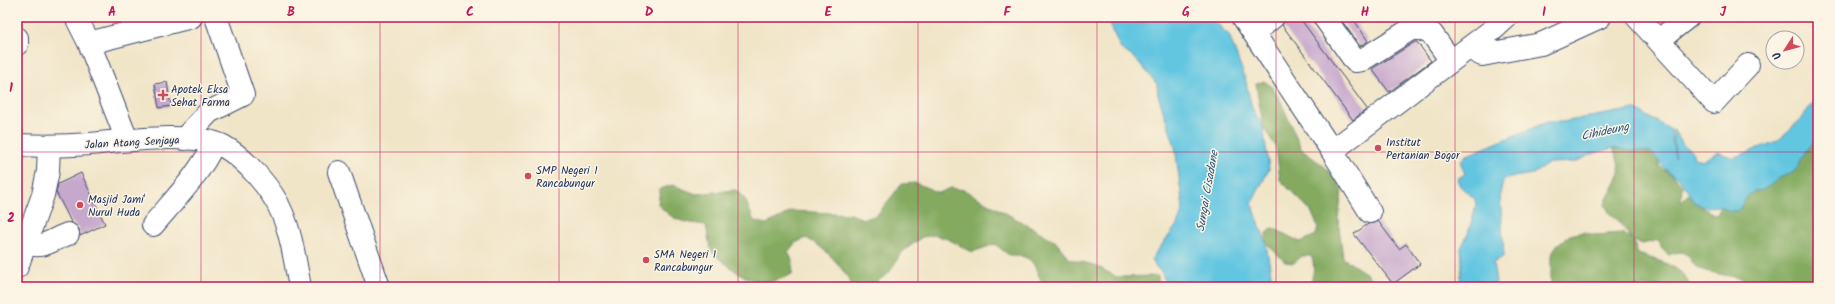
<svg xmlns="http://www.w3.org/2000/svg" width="1835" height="304" font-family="Kalam,sans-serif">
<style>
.forest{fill:#84aa60;stroke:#506c5f}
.water{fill:#63c6e1;stroke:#3f7aa0}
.building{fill:#c7a8cd}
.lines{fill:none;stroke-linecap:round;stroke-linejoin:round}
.minor-casing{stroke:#3b4a6e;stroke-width:24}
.major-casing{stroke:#3b4a6e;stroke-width:24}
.minor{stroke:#fff;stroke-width:22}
.major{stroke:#fff;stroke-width:22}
.grid{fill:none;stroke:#c2185b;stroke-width:1;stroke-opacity:0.55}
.poi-dot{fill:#d1495b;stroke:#fcf5e5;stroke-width:1.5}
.labels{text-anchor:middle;stroke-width:3;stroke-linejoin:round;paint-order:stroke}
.poi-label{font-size:11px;fill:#1b2f5e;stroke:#fcf5e5;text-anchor:start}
.street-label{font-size:11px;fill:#1b2f5e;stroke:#fcf5e5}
.water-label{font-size:12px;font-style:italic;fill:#2d557f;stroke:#fcf5e5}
.neatline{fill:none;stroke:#c2185b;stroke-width:1.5}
.grid-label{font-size:13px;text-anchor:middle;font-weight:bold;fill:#c2185b}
</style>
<rect width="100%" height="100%" fill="#fcf5e5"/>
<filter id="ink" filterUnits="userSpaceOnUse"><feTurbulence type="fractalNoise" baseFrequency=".025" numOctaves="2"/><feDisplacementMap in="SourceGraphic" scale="8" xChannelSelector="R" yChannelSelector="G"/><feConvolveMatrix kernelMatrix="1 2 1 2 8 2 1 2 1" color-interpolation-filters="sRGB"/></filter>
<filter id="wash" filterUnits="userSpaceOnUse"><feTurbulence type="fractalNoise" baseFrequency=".012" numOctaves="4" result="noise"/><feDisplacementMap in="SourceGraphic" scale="16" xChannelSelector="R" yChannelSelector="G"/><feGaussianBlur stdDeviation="0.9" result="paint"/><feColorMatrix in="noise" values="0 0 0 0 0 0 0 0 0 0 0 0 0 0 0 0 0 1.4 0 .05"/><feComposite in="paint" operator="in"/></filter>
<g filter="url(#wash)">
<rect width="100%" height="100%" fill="#f1e5c8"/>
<path class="forest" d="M1264,81L1271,86L1281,102L1302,150L1325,167L1338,182L1342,191L1338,219L1343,258L1367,274L1373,283L1368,287H1309C1313,276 1316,267 1311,256H1302L1294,263L1285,262L1266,243V233L1273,228L1300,242L1316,235L1318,227L1311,211L1280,180L1276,147L1263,126L1256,84Z
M1818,130V287H1741L1743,279C1733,276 1709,273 1700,269C1686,261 1691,246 1669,255L1662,249L1659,240L1642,244L1633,241L1638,254C1656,260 1685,266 1690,287H1551V255L1559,243L1570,235L1583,232L1595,235L1622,233L1632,239L1619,221L1610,214L1605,205C1608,192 1622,180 1619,166C1618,160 1615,154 1613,148L1632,151L1651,152L1659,160V166L1672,175L1682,186L1681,202L1689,193C1696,203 1705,211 1717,215L1721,206Z
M916,183L939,193L951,188L964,190L1054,240L1070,259L1094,265L1117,277L1158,276L1159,287H1045C1032,267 1038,255 1009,255L995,244L972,252L948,239L935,235L922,237L901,253L889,273L869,287H853C843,267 826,248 806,238L795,243L788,252L793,262L792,274C756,293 738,273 711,252L706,225C683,222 674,222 658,204L660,189L673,185L696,194L736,190L745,199L754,221L767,224L792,211L851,214L863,219L876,216L902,184Z"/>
<path class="water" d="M1107,17H1213L1222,29L1229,35L1245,78L1252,108L1263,126L1269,169L1252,203L1266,243L1273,287H1167L1162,273L1155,266L1152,258L1177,225L1183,209L1175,146L1158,95L1157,84L1137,60L1120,48Z
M1818,97V138L1807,149L1794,172L1777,179L1763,190L1754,191L1747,197L1738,211H1729L1721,206L1703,207L1695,202L1678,178L1667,171L1651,152L1632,151L1613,148L1592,154L1575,162L1549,163L1533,174L1507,178L1503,182L1500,194L1504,256L1493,263L1496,282L1493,287H1460L1462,263L1461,248L1468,234L1476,206L1475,199L1460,186L1457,179L1465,174L1460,161L1465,156L1547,122H1562L1635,109L1671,130L1675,158L1673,129L1684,146L1692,150L1694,158L1702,161L1718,152L1733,158L1777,141L1799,121Z"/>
<g id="blocks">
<path class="building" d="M1287,17H1299L1367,109L1353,120L1282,25Z
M1339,17H1352L1368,41L1360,46Z
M1415,42H1417L1431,61L1389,92L1372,69Z
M167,82L171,106L159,108L155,84Z
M81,173L105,224L80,236L79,229L71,222L56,192L58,184Z
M1378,221L1399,249L1406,244L1420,264L1393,284L1354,234L1368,224Z"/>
</g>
</g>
<g filter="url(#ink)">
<use href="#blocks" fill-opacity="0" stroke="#3b4a6e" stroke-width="1"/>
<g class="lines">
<defs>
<path id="minor" d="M76,17L89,43L127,140
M1243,17L1332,151L1495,28L1507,17
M1324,17L1355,61L1362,60L1411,29H1421L1432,34L1451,61
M1637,17L1714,102L1748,65
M1254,33L1273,17
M17,38V44
M1659,40L1688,17
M89,43L191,17
M1469,48L1482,55L1541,44L1600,17
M184,139L209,112L243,95L216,17
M1332,151L1370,212
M339,172L379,287
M153,225C175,199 200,174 214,143
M26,243C42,250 53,239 68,234
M17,267L43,195L48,171L49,146"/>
<path id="major" d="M17,145C41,146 65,146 90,144C123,141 194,131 223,146C245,158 273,190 282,213C292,236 295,262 300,287"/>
</defs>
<use href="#minor" class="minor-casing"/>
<use href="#major" class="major-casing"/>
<use href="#minor" class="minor"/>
<use href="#major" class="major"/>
</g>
</g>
<path class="grid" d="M201,17V287M380,17V287M559,17V287M738,17V287M918,17V287M1097,17V287M1276,17V287M1455,17V287M1634,17V287M17,152H1818"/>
<g class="poi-dot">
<path d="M161 89h4v4h4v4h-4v4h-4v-4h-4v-4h4z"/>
<circle cx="1378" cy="148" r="4"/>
<circle cx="528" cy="176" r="4"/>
<circle cx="80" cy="205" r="4"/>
<circle cx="646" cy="260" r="4"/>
</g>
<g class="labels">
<g class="poi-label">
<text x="171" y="93">Apotek Eksa<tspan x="171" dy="13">Sehat Farma</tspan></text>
<text x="1386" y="146">Institut<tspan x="1386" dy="13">Pertanian Bogor</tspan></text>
<text x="536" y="174">SMP Negeri 1<tspan x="536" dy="13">Rancabungur</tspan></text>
<text x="88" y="203">Masjid Jami'<tspan x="88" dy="13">Nurul Huda</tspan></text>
<text x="654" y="258">SMA Negeri 1<tspan x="654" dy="13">Rancabungur</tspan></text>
</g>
<g class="street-label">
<text transform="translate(132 142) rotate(-3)" y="4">Jalan Atang Senjaya</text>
</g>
<g class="water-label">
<text transform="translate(1605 131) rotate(-12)" y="4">Cihideung</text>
<text transform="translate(1207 191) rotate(-80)" y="4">Sungai Cisadane</text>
</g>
</g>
<rect width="1835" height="304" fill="none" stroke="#fcf5e5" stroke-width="44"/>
<g transform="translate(1785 50) rotate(234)"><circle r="19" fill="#fcf5e5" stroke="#a2a6af"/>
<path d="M0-3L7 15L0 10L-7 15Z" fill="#d1495b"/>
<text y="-6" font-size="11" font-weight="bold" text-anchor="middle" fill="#1b2f5e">U</text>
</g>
<rect x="22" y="22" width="1791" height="260" class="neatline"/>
<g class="grid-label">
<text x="112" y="16">A</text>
<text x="291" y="16">B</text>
<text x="470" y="16">C</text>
<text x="649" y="16">D</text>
<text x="828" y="16">E</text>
<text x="1007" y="16">F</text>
<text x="1186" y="16">G</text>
<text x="1365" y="16">H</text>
<text x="1544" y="16">I</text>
<text x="1723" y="16">J</text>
<text x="11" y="92">1</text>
<text x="11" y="222">2</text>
</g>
</svg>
